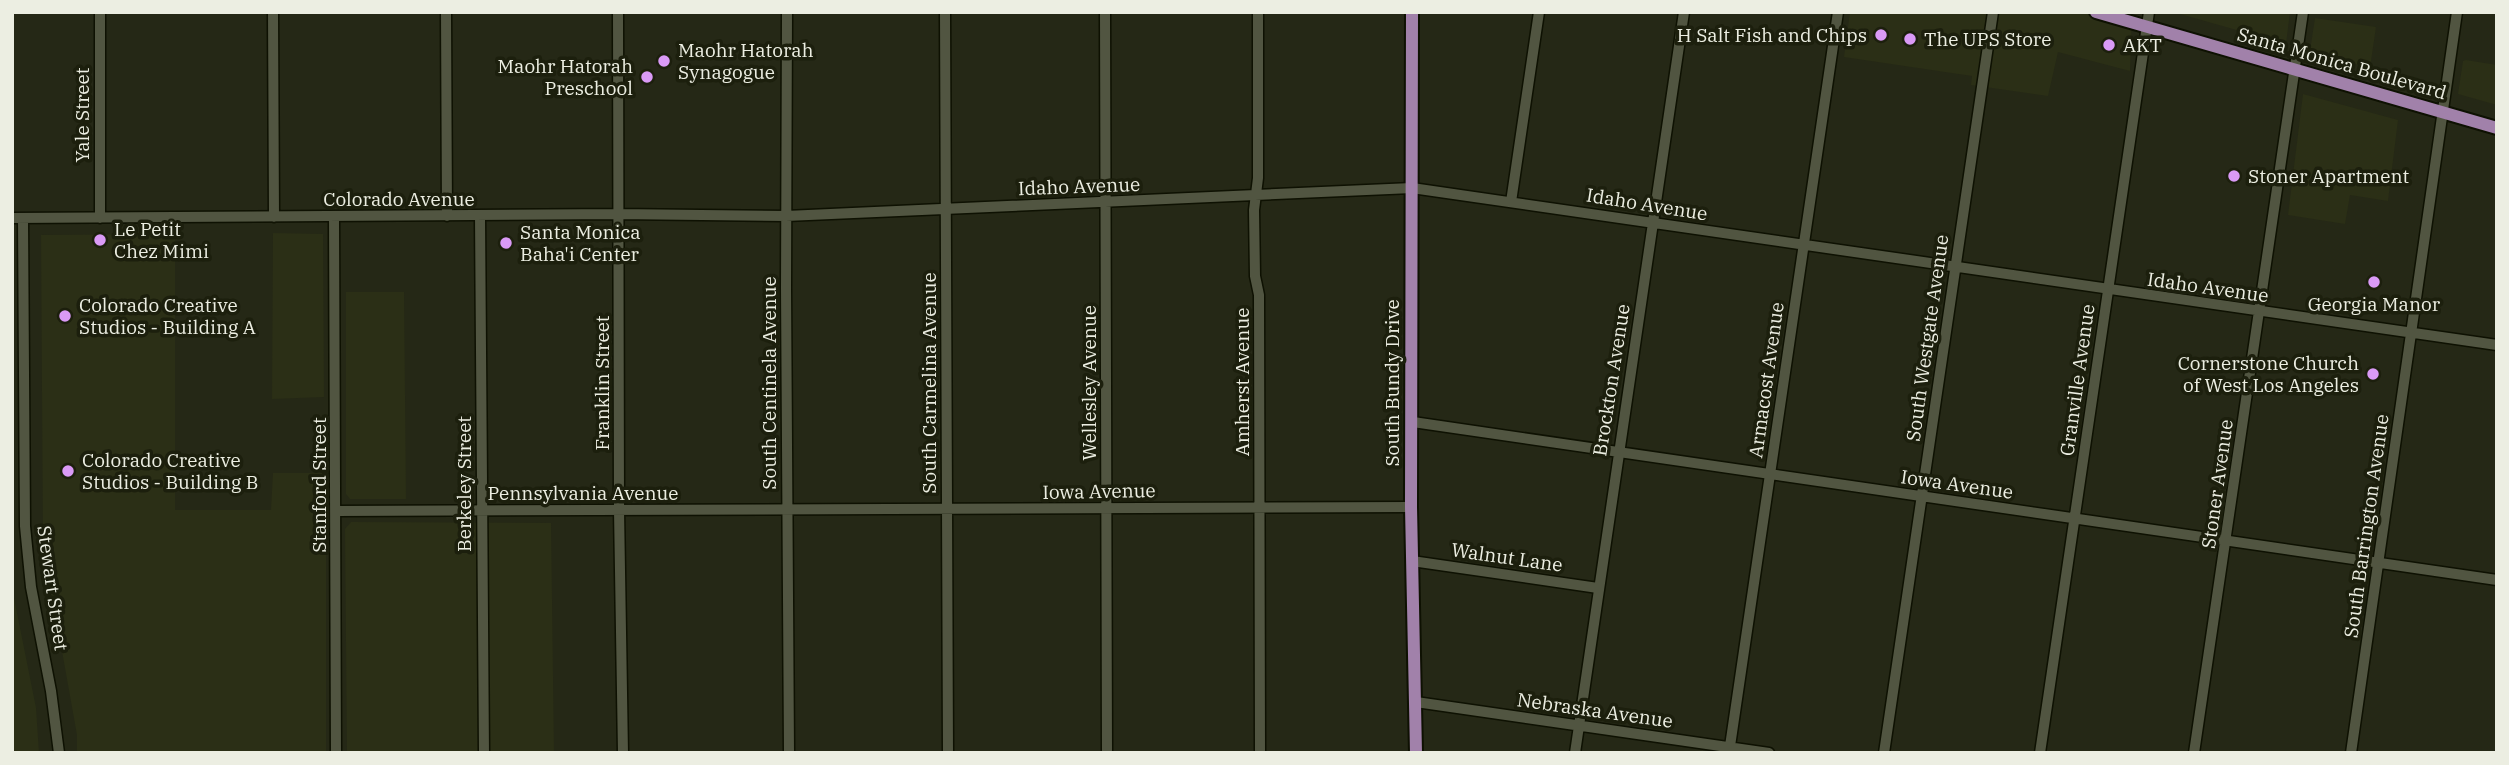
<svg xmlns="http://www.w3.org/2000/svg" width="2509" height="765" font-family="'IBM Plex Serif',serif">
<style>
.built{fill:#2b2f16}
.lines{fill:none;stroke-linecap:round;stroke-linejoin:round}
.minor-casing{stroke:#0e1102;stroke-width:13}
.major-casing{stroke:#0e1102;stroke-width:16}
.minor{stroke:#515541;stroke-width:10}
.major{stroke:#a181aa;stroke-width:12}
.poi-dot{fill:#da9af6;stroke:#1c1f0d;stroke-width:2.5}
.labels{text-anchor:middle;stroke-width:7;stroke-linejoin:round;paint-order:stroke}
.poi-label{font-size:19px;fill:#eceee2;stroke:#1c1f0d;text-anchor:start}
.street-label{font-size:19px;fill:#eceee2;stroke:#1c1f0d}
</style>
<rect width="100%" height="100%" fill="#252816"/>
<path class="built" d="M1850,12H2132L2130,71L2058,52L2048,96L1971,85L1972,76L1844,57Z
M2173,12H2290L2286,44Z
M2315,18L2376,27L2370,68L2310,51Z
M2466,60L2497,65V105L2458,94L2463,61Z
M2303,94L2398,120L2388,201L2350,195L2345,224L2288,215Z
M273,233L323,234L324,397L272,399Z
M175,234V510H271L273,473H326V753H77V735L43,545L41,235Z
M346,292H404L406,499H350L346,494Z
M351,522L551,523L554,753H347L345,529Z
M12,588L36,708L39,753H12Z"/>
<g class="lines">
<defs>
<path id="minor" d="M273,12L274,217
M446,12L447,216
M618,12L619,510L623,753
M787,12L786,288L789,753
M945,12L948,753
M1105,12L1107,753
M1258,12V178L1254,210L1255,276L1259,295L1260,753
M1511,202L1539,12
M480,216L484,753
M334,217L336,753
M12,218L618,214L786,216L1412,188L2497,345
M23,218L25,526L31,587L51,691L59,753
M100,218V12
M1413,422L2497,580
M336,511L1411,507
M1412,561L1598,588
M1416,702L1769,753
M1575,753L1684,12
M1729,753L1838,12
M1884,753L1993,12
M2040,753L2149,12
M2194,753L2303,12
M2351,753L2457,12"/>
<path id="major" d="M1412,12L1411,507L1416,753
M2096,12L2497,128"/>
</defs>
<use href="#minor" class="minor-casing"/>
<use href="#major" class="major-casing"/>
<use href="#minor" class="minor"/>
<use href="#major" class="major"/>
</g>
<g class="poi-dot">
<circle cx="1881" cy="35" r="7"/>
<circle cx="1910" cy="39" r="7"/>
<circle cx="2109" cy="45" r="7"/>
<circle cx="664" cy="61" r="7"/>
<circle cx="647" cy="77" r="7"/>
<circle cx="2234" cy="176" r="7"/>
<circle cx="100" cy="240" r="7"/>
<circle cx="506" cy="243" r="7"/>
<circle cx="2374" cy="282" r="7"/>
<circle cx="65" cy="316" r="7"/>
<circle cx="2373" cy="374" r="7"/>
<circle cx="68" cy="471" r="7"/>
</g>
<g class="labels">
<g class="poi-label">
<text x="1867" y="42" text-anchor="end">H Salt Fish and Chips</text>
<text x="1924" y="46">The UPS Store</text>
<text x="2123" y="52">AKT</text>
<text x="678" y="57">Maohr Hatorah<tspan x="678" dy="22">Synagogue</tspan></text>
<text x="633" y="73" text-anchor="end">Maohr Hatorah<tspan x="633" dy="22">Preschool</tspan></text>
<text x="2248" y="183">Stoner Apartment</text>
<text x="114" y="236">Le Petit<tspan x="114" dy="22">Chez Mimi</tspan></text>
<text x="520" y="239">Santa Monica<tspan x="520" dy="22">Baha'i Center</tspan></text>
<text x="2374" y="311" text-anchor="middle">Georgia Manor</text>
<text x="79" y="312">Colorado Creative<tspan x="79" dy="22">Studios - Building A</tspan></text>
<text x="2359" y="370" text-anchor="end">Cornerstone Church<tspan x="2359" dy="22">of West Los Angeles</tspan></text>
<text x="82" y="467">Colorado Creative<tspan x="82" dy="22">Studios - Building B</tspan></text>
</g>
<g class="street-label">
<text transform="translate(2342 63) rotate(16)" y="7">Santa Monica Boulevard</text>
<text transform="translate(82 115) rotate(-90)" y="7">Yale Street</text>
<text transform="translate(1079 186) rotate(-2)" y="7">Idaho Avenue</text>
<text x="399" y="206">Colorado Avenue</text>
<text transform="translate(1647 204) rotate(9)" y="7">Idaho Avenue</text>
<text transform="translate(2208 287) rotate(8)" y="7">Idaho Avenue</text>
<text transform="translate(1927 338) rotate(-82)" y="7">South Westgate Avenue</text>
<text transform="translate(1611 380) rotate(-81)" y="7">Brockton Avenue</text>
<text transform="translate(1766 380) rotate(-82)" y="7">Armacost Avenue</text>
<text transform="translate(2077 380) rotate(-82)" y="7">Granville Avenue</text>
<text transform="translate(1242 382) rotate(-90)" y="7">Amherst Avenue</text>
<text transform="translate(602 383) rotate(-90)" y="7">Franklin Street</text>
<text transform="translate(769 383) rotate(-90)" y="7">South Centinela Avenue</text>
<text transform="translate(929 383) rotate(-90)" y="7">South Carmelina Avenue</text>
<text transform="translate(1089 383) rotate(-90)" y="7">Wellesley Avenue</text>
<text transform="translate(1392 383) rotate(-90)" y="7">South Bundy Drive</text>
<text transform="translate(464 484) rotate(-90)" y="7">Berkeley Street</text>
<text transform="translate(1957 484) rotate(8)" y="7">Iowa Avenue</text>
<text transform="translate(2217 484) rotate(-82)" y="7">Stoner Avenue</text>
<text transform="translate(319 485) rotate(-90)" y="7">Stanford Street</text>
<text transform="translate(1099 491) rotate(-1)" y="7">Iowa Avenue</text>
<text x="583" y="500">Pennsylvania Avenue</text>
<text transform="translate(2366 526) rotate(-82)" y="7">South Barrington Avenue</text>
<text transform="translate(1507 557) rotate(8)" y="7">Walnut Lane</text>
<text transform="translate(53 588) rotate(82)" y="7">Stewart Street</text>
<text transform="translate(1595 710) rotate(8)" y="7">Nebraska Avenue</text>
</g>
</g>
<rect width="2509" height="765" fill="none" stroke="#eceee2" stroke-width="28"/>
</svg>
